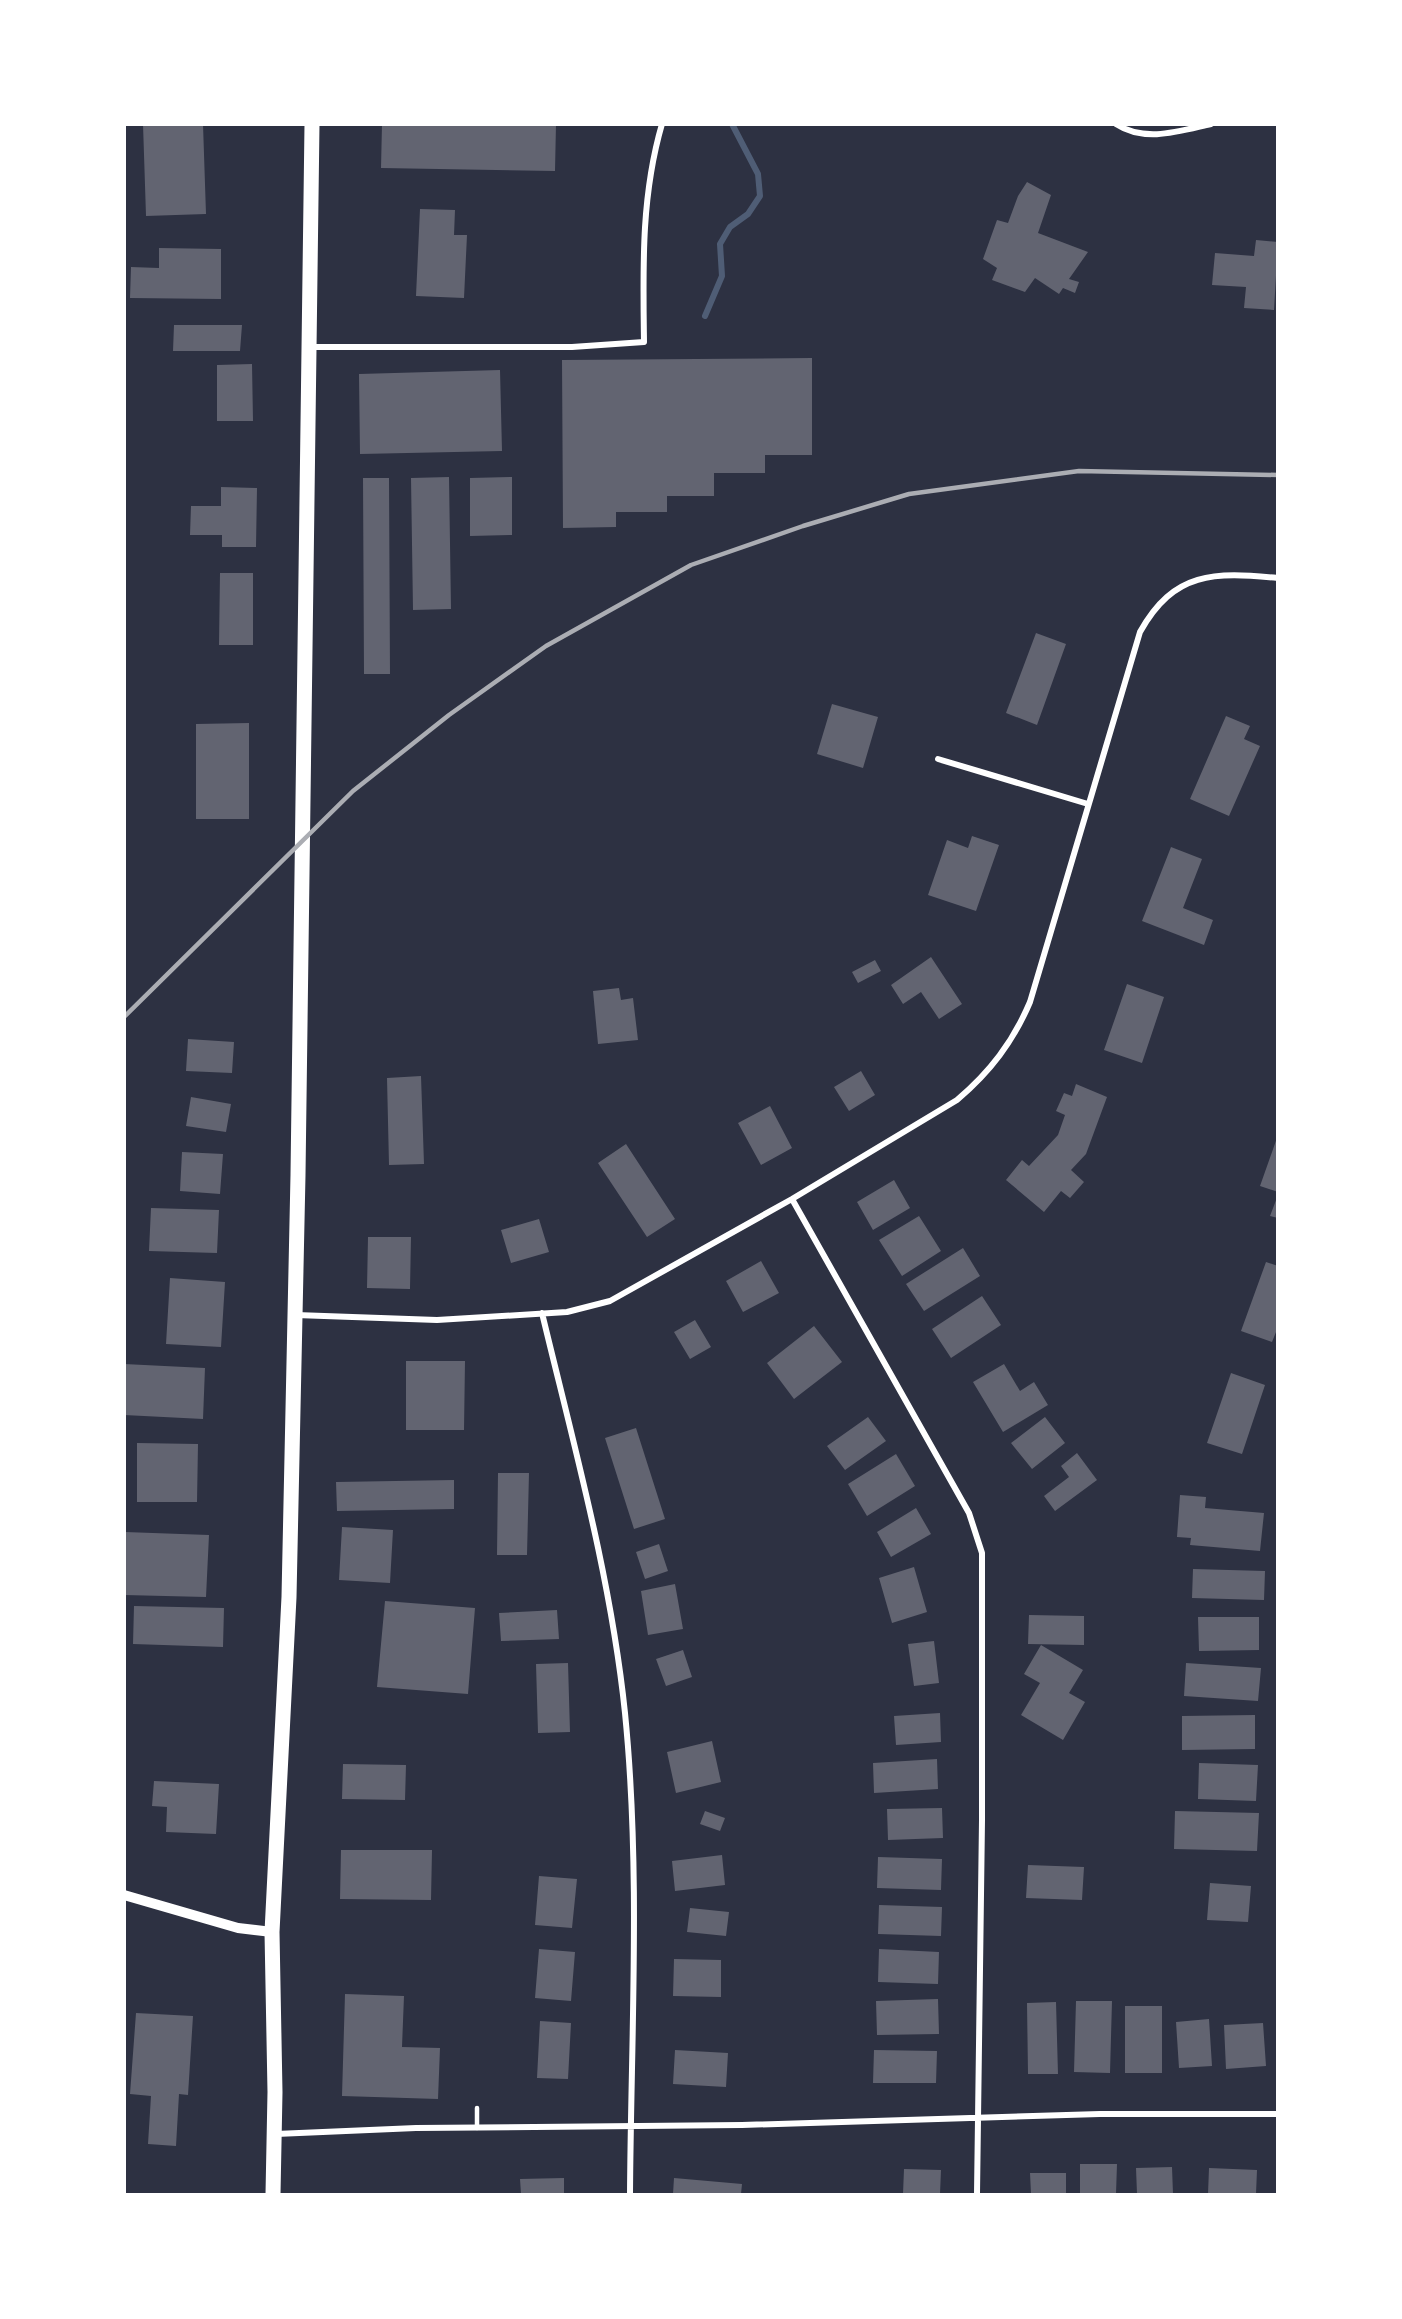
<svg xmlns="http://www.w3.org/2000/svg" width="1402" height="2319" font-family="'DejaVu Sans',sans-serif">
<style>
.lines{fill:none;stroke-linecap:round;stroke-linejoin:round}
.stream{stroke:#4f5d75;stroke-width:6}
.building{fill:#626471}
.service{stroke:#fff;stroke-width:4.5}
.minor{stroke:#fff;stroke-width:6}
.tertiary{stroke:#fff;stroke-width:10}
.primary{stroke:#fff;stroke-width:15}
.rail{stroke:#abadb3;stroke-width:4.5}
</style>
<rect width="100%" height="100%" fill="#2d3142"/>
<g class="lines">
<path class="stream" d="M705,316L722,276L720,244L730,227L748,214L760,196L758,174L732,124"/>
</g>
<path class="building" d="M143,124H203L206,214L146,216Z
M382,124H556L555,171L381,168Z
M1027,182L1051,195L1038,233L1088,252L1069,279L1079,282L1075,293L1063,288L1059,294L1035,278L1025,292L992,280L997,268L983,259L997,220L1008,223L1018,196Z
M420,209L455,210L454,235H467L464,298L416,296Z
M1256,240L1278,242L1274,310L1244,308L1246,287L1212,285L1215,253L1254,256Z
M159,248L221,249V299L130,298L131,267L159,268Z
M174,325H242L240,351H173Z
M812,358V455H765V473H714V496H667V512H616V527L563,528L562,360Z
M252,364L253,421H217V365Z
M500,370L502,451L360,454L359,374Z
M449,477L451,609L413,610L411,478Z
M512,477V535L470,536V478Z
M363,478H389L390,674H364Z
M221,487L257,488L256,547H222V535H190L191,506H221Z
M220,573H253V645H219Z
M1036,633L1066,644L1037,725L1006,713Z
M832,704L878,717L863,768L817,754Z
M1226,716L1250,726L1244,739L1260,746L1229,816L1190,799Z
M249,723V819H196V724Z
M972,836L999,845L976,911L928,895L947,840L968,848Z
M1171,847L1202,859L1183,908L1213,920L1204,945L1142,921Z
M931,957L962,1004L939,1019L921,992L903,1004L891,985Z
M875,960L881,971L858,983L852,972Z
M1127,984L1164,997L1142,1063L1104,1050Z
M619,988L621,1000L633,998L638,1040L598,1044L593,991Z
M188,1039L234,1042L232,1073L186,1071Z
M861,1071L875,1095L849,1111L834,1087Z
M421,1076L424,1164L389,1165L387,1078Z
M1076,1084L1107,1097L1086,1154L1071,1170L1084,1182L1070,1198L1061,1191L1044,1212L1006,1180L1022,1160L1029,1166L1058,1135L1065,1115L1056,1111L1064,1093L1072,1096Z
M191,1097L231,1104L226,1132L186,1126Z
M770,1106L792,1148L761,1165L738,1123Z
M1278,1135V1192L1260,1186Z
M626,1144L675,1219L647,1237L598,1163Z
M182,1152L223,1154L220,1194L180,1191Z
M894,1180L910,1208L873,1230L857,1202Z
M1278,1195V1218L1270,1216Z
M151,1208L219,1210L217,1253L149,1251Z
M919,1216L941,1251L902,1276L879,1240Z
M539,1219L549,1252L511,1263L501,1230Z
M368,1237H411L410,1289L367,1288Z
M963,1248L980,1276L924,1311L906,1284Z
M761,1261L779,1293L743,1312L726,1281Z
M1266,1262L1278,1266V1327L1272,1342L1241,1331Z
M170,1278L225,1282L221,1347L166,1344Z
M982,1296L1001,1325L951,1358L932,1329Z
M695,1320L711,1347L690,1359L674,1332Z
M814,1326L842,1362L794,1399L767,1363Z
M406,1361H465L464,1430H406Z
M124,1364L205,1368L203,1419L124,1415Z
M1004,1364L1020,1391L1034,1382L1048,1405L1003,1432L973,1382Z
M1231,1373L1265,1385L1242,1454L1207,1443Z
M868,1417L886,1441L845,1470L827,1446Z
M1045,1417L1065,1443L1032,1469L1011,1443Z
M636,1428L665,1519L634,1529L605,1438Z
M137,1443L198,1444L197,1502H137Z
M1077,1453L1097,1480L1055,1511L1044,1496L1069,1477L1061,1466Z
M896,1454L915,1486L867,1516L848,1484Z
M498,1473H529L527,1555H497Z
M454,1480V1509L337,1511L336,1482Z
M1180,1495L1206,1497L1205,1508L1264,1513L1260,1551L1190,1545L1191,1538L1177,1537Z
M916,1508L931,1534L891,1557L877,1532Z
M342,1527L393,1530L390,1583L339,1580Z
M125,1532L209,1535L206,1597L124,1595Z
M659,1544L668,1571L645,1579L636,1552Z
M914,1567L927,1612L892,1623L879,1578Z
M1193,1569L1265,1571L1264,1600L1192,1598Z
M675,1584L683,1629L648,1635L641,1591Z
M385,1601L475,1608L468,1694L377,1687Z
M134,1606L224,1608L223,1647L133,1644Z
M557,1610L559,1639L501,1641L499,1613Z
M1029,1615L1084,1616V1645L1028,1644Z
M1198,1617H1259V1650L1199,1651Z
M934,1641L939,1683L914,1686L908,1644Z
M1041,1645L1083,1670L1069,1693L1085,1702L1063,1740L1021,1715L1040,1683L1024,1674Z
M683,1650L692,1677L666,1686L656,1659Z
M568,1663L570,1732L538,1733L536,1664Z
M1186,1663L1261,1668L1258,1701L1184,1696Z
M940,1713L941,1742L896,1745L894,1716Z
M1255,1715V1749L1182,1750V1716Z
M712,1741L721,1782L676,1793L667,1752Z
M937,1759L938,1789L874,1793L873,1763Z
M1199,1763L1258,1765L1256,1801L1198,1799Z
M343,1764L406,1765L405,1800L342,1799Z
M154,1781L219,1784L216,1834L166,1832L167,1807L152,1806Z
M942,1808L943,1838L888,1840L887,1809Z
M705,1811L725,1818L720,1831L700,1824Z
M1175,1811L1259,1813L1257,1851L1174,1849Z
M341,1850H432L431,1900L340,1899Z
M722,1855L725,1885L675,1891L672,1861Z
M878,1857L942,1859L941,1890L877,1888Z
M1028,1865L1084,1867L1082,1900L1026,1898Z
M539,1876L577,1879L572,1928L535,1925Z
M1210,1883L1251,1886L1248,1922L1207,1920Z
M879,1905L942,1907L941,1936L878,1934Z
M690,1908L729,1912L726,1936L687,1932Z
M539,1949L575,1952L571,2001L535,1998Z
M879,1949L939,1952L938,1984L878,1982Z
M674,1959L721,1960V1997L673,1996Z
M345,1994L404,1996L402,2047L440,2048L438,2099L342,2096Z
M938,1999L939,2034L877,2035L876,2001Z
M1076,2001H1112L1110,2073L1074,2072Z
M1056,2002L1058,2074H1028L1027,2003Z
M1125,2006H1162V2073H1125Z
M136,2013L193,2016L188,2095L179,2094L176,2146L148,2144L151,2096L130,2094Z
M1209,2019L1212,2066L1179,2068L1176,2022Z
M540,2021L571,2023L568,2079L537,2078Z
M1263,2023L1266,2066L1226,2069L1224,2025Z
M675,2050L728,2053L726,2087L673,2084Z
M874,2050L937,2051L936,2083H873Z
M1080,2164H1117L1116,2194H1080Z
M1172,2167L1173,2194H1137L1136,2168Z
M1209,2168L1257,2170L1256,2194H1208Z
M904,2169L941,2170L940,2194H903Z
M1030,2173H1066V2194H1031Z
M564,2178V2194H521L520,2179Z
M674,2178L742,2184L741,2194H673Z"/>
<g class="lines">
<path class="service" d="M477,2128V2108"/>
<path class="minor" d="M1116,124C1145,143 1180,131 1211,124
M311,347H572L644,342C643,267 641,196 662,124
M938,759L1088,804
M792,1199L969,1513L982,1553V1820L977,2194
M542,1313C574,1446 611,1578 625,1713C641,1873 631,2035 630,2194
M296,1315L437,1320L567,1312L610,1301L792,1199L957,1100C990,1072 1013,1042 1030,1002L1140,632C1174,571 1214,572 1278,578
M276,2134L416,2128L742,2125L1100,2114H1278"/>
<path class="tertiary" d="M124,1895L238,1928L272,1932"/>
<path class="primary" d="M273,2194L275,2092L272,1932L289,1597L298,1175L312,124"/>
<path class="rail" d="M124,1017L353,791L449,715L546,646L691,565L803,526L909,494L1079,471L1278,475"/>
</g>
<rect width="1402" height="2319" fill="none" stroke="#ffffff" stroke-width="252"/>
</svg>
